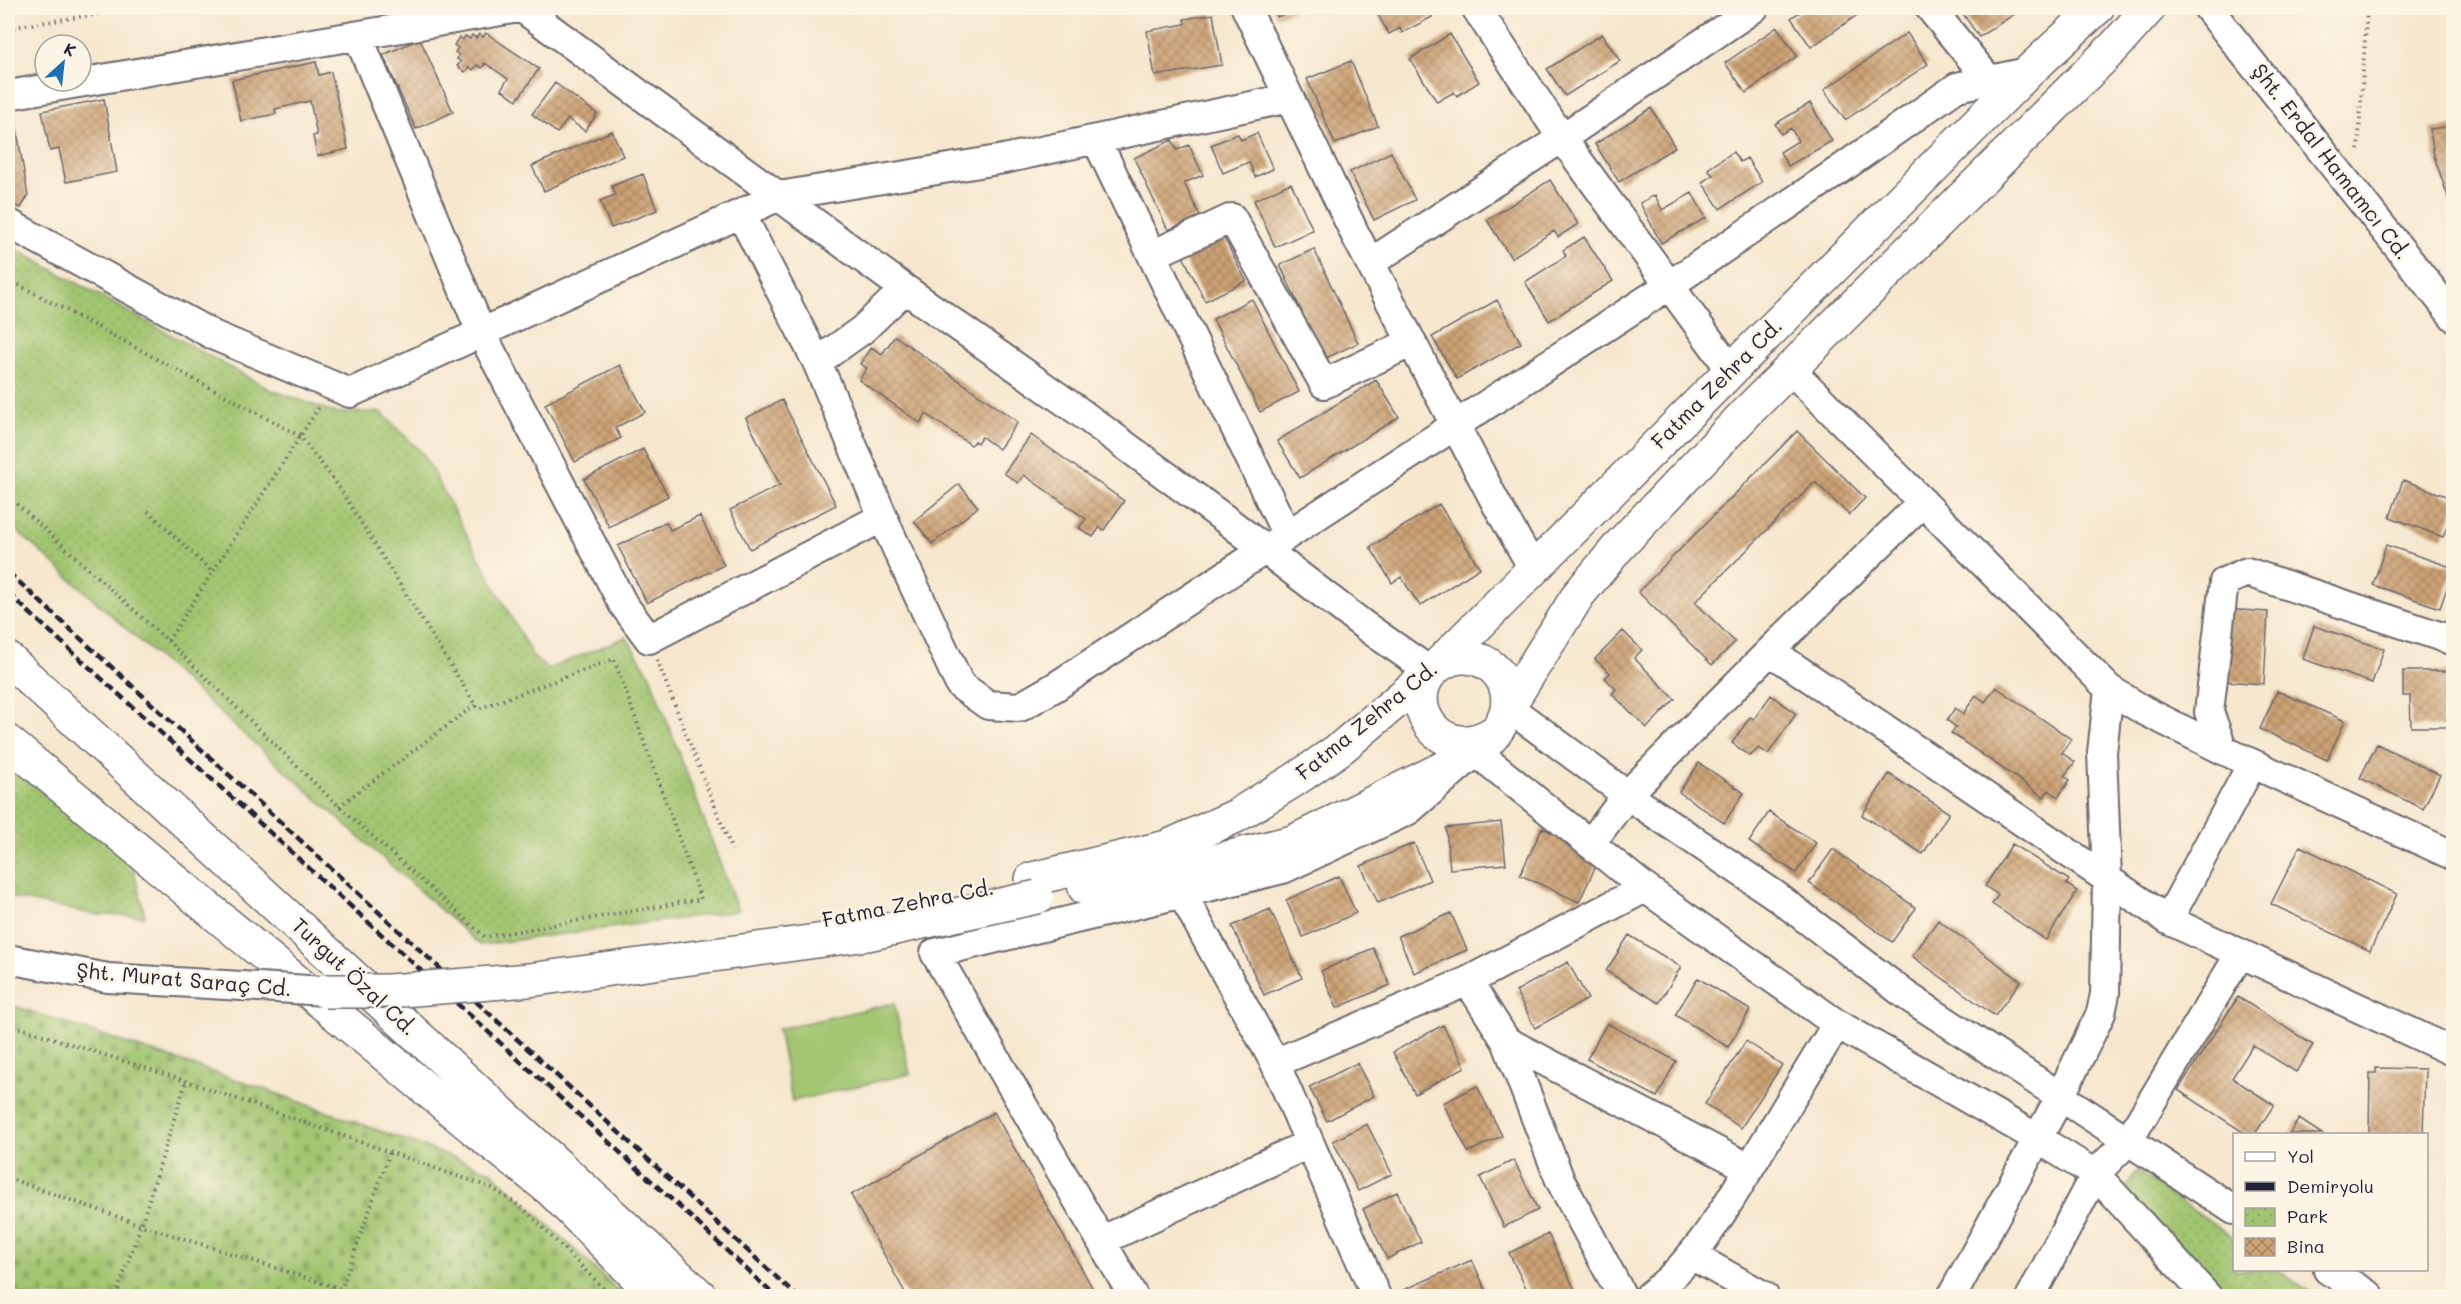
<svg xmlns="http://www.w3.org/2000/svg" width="2461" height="1304" font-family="Mali,sans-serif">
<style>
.cemetery{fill:url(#cemetery-stones);stroke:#627455;stroke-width:1.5}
.park{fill:url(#park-dots);stroke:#627455;stroke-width:1.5}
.pitch{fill:#a1c56f;stroke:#627455;stroke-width:1.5}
.building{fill:url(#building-cross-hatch)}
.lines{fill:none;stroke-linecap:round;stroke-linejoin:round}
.minor-casing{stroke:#6c676e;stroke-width:32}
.major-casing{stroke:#6c676e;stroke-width:36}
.path{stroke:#6c676e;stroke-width:4;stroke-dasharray:1.5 4.5;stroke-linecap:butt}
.minor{stroke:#fff;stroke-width:28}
.major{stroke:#fff;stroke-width:33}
.rail{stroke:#22223b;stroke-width:4.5;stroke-dasharray:9 4.5;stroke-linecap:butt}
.minor-bridge-casing{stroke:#6c676e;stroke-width:32;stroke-linecap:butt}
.major-bridge-casing{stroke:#6c676e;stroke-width:36;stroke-linecap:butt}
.minor-bridge{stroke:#fff;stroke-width:28}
.major-bridge{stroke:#fff;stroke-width:33}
.labels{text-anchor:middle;stroke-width:5;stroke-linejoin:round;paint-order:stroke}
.street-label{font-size:21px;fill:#22223b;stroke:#fcf5e5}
</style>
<defs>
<pattern id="cemetery-stones" width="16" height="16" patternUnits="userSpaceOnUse" patternTransform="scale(1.5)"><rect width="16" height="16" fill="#a1c56f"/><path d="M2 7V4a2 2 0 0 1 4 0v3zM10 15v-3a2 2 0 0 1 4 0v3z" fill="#8aa961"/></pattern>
<pattern id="park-dots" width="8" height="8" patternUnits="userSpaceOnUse" patternTransform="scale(1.5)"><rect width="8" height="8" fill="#a1c56f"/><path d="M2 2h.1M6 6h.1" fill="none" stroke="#8aa961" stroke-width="1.8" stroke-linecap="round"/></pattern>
<pattern id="building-cross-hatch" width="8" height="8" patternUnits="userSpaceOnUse" patternTransform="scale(1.5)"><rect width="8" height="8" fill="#cda274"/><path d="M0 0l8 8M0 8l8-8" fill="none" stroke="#a68460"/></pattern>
</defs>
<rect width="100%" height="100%" fill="#fcf5e5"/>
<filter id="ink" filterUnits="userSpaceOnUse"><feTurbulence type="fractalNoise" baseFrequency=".0167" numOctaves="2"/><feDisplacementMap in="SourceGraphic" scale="12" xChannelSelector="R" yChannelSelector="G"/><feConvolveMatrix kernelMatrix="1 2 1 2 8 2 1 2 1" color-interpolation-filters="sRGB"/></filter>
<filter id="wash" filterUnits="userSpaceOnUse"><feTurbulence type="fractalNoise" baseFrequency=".008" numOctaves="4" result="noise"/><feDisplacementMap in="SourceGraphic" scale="24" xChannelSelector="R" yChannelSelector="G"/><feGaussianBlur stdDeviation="1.35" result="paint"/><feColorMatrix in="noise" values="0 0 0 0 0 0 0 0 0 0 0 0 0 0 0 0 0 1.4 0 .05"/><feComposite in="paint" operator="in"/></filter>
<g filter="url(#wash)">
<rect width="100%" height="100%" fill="#f6e7ce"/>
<path class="cemetery" d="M8,1004L267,1090L491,1171L624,1296H8Z"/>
<path class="park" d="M8,245L269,389L336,413L381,412L423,454L533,657L548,669L626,637L649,673L738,911L480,945L8,523Z
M8,766L17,768L131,858L145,916L98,915L8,897Z
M2137,1171L2234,1239V1270H2278L2316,1296H2229L2123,1190Z"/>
<path class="pitch" d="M894,1003L910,1074L792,1101L778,1029Z"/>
<g id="blocks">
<path class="building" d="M1273,8H1299L1277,17Z
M1374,8H1427L1432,17L1402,33L1400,28L1389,34Z
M1806,8H1861L1863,11L1811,47L1791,18Z
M1959,8H2024L1979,37Z
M1213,14L1222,65L1155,76L1147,31L1185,24L1184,19Z
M1777,27L1797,56L1746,93L1725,63Z
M486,33L539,69L517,100L501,89L508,79L485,63L482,68L477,65L473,70L469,67L465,72L457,66L461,62L457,59L459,55L455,52L458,48L454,45L459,37L463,40L465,36L470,39L472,35L476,38L479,34L483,37Z
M1907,33L1928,64L1845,120L1824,90Z
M1450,34L1479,82L1457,96L1454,92L1437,102L1410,59Z
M1602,34L1620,61L1565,96L1547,69Z
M420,39L453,112L416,129L383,55Z
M1351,61L1378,126L1335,144L1307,79Z
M316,62L319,75L331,72L348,149L317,156L313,136L317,135L310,101L275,109L276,114L241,121L232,80Z
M555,83L597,114L585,131L568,119L557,133L532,114Z
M104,99L117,172L66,182L59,149L50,151L42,111Z
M1810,103L1832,141L1788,166L1780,152L1798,141L1791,128L1781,134L1775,124Z
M1651,108L1675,147L1619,182L1595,144Z
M14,113L28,196L21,208L8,203V114Z
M2454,126V211H2453L2434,156L2430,129Z
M612,131L623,156L544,191L532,166Z
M1257,133L1273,169L1255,177L1249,162L1223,173L1211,145L1238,134L1241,140Z
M1172,140L1177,150L1189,145L1203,175L1184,183L1200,216L1168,230L1134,158Z
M1391,152L1415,200L1374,220L1350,172Z
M1733,152L1740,162L1747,158L1762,182L1720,209L1702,182L1713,175L1708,169Z
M643,174L657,210L611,228L600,201L615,195L612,186Z
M1550,180L1578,224L1558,237L1554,231L1511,258L1487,220Z
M1291,183L1313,230L1275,247L1254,200Z
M1692,193L1706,218L1661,243L1640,203L1655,195L1662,210Z
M1223,236L1246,281L1205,301L1183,256Z
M1584,237L1613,281L1549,321L1525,282L1566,256L1563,250Z
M1314,249L1358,343L1324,359L1280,265Z
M1252,299L1299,392L1260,412L1213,319Z
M1497,300L1521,343L1457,379L1432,337Z
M895,336L1018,422L999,449L982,437L977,443L975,441L971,445L926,414L920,423L859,380L867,368L860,364L871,347L882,354Z
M620,365L645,412L615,428L621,438L575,462L545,404Z
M1376,380L1399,417L1300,478L1277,441Z
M782,400L836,505L750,549L730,510L780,485L746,418Z
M1797,431L1865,498L1849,515L1815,482L1695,602L1735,642L1712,665L1638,592Z
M1031,435L1124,501L1104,530L1100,527L1093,537L1079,528L1086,519L1024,475L1018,483L1004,473Z
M643,449L668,496L609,527L584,479Z
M2403,480L2454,499V509L2443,537L2390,517Z
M959,484L978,507L932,544L914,521Z
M1439,504L1480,568L1420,606L1401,577L1392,583L1370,547Z
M700,516L724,565L647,603L618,546L666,522L670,530Z
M2386,545L2454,568L2440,608L2373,585Z
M2227,609L2268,612L2264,684L2223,681Z
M2314,626L2384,649L2372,683L2303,659Z
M1623,631L1642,650L1634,658L1675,699L1647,728L1612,694L1616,689L1605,678L1610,673L1595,659Z
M2403,671H2448L2449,727H2411L2410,696H2403Z
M1996,687L2071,739L2062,753L2075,762L2064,776L2070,780L2058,797L2049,790L2044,797L1951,733L1956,727L1947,720L1955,708L1963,714L1976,695L1985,702Z
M2277,691L2345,721L2327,760L2260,729Z
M1771,695L1796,714L1768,754L1759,748L1750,756L1732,743L1750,717L1754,719Z
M2377,744L2440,775L2423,809L2360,778Z
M1699,763L1744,793L1724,823L1679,792Z
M1889,774L1949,813L1923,854L1862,815Z
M1769,812L1816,843L1796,873L1749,842Z
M1501,822L1506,864L1450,869L1446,828Z
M1542,828L1601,855L1579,902L1520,875Z
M1414,843L1430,880L1378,903L1361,866Z
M2012,844L2069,880L2066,884L2077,891L2046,940L1992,904L1998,895L1985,886Z
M2300,846L2397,894L2370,951L2271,904Z
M1833,849L1916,908L1892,942L1809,883Z
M1339,876L1356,913L1303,937L1286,900Z
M1270,909L1302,978L1264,995L1232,926Z
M1451,913L1467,950L1414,973L1398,936Z
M1938,920L2021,981L1995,1016L1912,956Z
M1629,935L1681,967L1659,1003L1606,971Z
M1373,948L1390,985L1337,1008L1321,971Z
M1568,962L1588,999L1535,1028L1516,991Z
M1698,978L1750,1010L1728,1047L1675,1015Z
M2238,997L2313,1045L2296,1072L2253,1045L2232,1078L2274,1105L2255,1134H2246L2178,1090Z
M1607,1023L1676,1061L1657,1097L1587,1059Z
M1443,1025L1465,1067L1415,1094L1393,1052Z
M1746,1041L1782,1065L1741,1128L1705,1104Z
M1357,1063L1374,1096L1327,1121L1309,1087Z
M2376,1068L2425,1069L2423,1134H2369L2370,1073H2376Z
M1477,1086L1502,1136L1468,1152L1443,1103Z
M994,1112L1097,1296H907L851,1195Z
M2299,1119L2322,1134H2289Z
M1367,1124L1392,1174L1358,1191L1333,1141Z
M1514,1160L1538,1210L1504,1227L1480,1177Z
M1397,1192L1421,1242L1387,1259L1363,1209Z
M1548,1234L1578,1296H1530L1509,1253Z
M1472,1260L1487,1293L1478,1296H1398L1397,1293Z"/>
</g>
</g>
<g filter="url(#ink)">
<use href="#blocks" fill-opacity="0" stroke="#6c676e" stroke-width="1.5"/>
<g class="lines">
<defs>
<path id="minor" d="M522,8L905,289L1077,410L1229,522L1365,626L1431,672
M1246,8L1356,236L1497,505L1534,570
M1476,8L1562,138L1731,370
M1930,8L1989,80
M2208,8L2454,317
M358,36L481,332L623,604L649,639L883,517
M8,95L519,8
M1096,139L1287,535
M741,214L817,362L891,536L960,685L988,705L1020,707L1055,687L1668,286L1841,169L1957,87L2028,72
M8,223L215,336L350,393L779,196L1004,159L1289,98
M1152,255L1232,218L1324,384L1412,342
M1370,263L1562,138L1754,8
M817,362L862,330L905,289
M1790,369L2109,689L2143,710L2223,750
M2454,641L2247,572L2224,582L2209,712L2223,750L2454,856
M1770,651L2168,920L2454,1052
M1508,707L1627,795L1775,895L1907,996L2234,1210
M1590,844L1627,795L1770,651L1923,502
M1182,894L1275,1063L1376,1296
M2168,920L2252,764
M1468,981L1506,1041L1560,1180L1622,1296
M1506,1041L1749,1168
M1275,1063L1468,981L1645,888
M1101,1241L1308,1144
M1691,1255L1764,1296
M2328,1270L2370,1296
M1133,1296L935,953L1283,869L1409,810L1476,752L1645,888L1837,1024L2037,1138L2095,1174L2207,1296
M1649,1296C1696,1261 1725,1208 1755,1159C1782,1114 1809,1069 1837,1024
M1952,1296L2060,1097L2101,1013L2105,994L2107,879L2102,752L2109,689
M2031,1296L2095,1174L2128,1141L2240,954"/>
<path id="major" d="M8,659L700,1296
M1508,707L1579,594L1620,545L1747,412L2115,46L2149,8
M8,742L485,1138L551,1190L656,1296
M1032,879L1167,847L1236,816L1296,779L1341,748L1431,672L2028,72L2097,8
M1085,888L1169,872L1293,842L1476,752C1489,742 1504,725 1507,708C1514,672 1473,643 1441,664C1395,693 1436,768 1493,733"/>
</defs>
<use href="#minor" class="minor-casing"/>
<use href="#major" class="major-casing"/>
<path class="path" d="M8,28L138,8
M2358,150L2367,8
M8,279L300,436L337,484L478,709L614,659L701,899L485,937L332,800L168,641
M8,496L168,641L321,404
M148,511L212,572
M657,660L732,850
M339,806L475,705
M8,1024L186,1081L492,1188L524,1209L611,1296
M8,1178L141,1225L363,1296
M116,1296L141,1225L186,1081
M339,1296L390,1152"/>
<use href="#minor" class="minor"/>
<use href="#major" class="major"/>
<path class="rail" d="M8,572L797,1296
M8,593L694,1220L775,1296"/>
<defs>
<path id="minor-bridge" d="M8,959L108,978L325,991"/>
<path id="major-bridge" d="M325,991H389L529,980L868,934L1037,897"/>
</defs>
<use href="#minor-bridge" class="minor-bridge-casing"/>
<use href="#major-bridge" class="major-bridge-casing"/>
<use href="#minor-bridge" class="minor-bridge"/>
<use href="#major-bridge" class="major-bridge"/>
</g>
</g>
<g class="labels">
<g class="street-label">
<text transform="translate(2331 162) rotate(52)" y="7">Şht. Erdal Hamamcı Cd.</text>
<text transform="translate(1717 384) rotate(-45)" y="7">Fatma Zehra Cd.</text>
<text transform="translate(1367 721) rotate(-39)" y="7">Fatma Zehra Cd.</text>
<text transform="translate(908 904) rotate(-11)" y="7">Fatma Zehra Cd.</text>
<text transform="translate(354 977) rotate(43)" y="7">Turgut Özal Cd.</text>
<text transform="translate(184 980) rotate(5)" y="7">Şht. Murat Saraç Cd.</text>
</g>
</g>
<rect width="2461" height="1304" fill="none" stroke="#fcf5e5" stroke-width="30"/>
<rect x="2233" y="1133" width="195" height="138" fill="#fcf5e5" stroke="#a5a1a1" stroke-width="1.5"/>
<rect x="2245" y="1152" width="30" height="9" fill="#ffffff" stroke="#a5a1a1" stroke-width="1.5"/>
<text x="2287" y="1163" font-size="18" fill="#22223b">Yol</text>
<rect x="2245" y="1182" width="30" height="9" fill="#22223b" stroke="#a5a1a1" stroke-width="1.5"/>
<text x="2287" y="1193" font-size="18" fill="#22223b">Demiryolu</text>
<rect x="2245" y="1208" width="30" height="18" fill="url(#park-dots)" stroke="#a5a1a1" stroke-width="1.5"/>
<text x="2287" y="1223" font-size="18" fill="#22223b">Park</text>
<rect x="2245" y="1238" width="30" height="18" fill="url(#building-cross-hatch)" stroke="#a5a1a1" stroke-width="1.5"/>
<text x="2287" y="1253" font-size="18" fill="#22223b">Bina</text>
<g transform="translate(63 63) rotate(27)"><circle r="28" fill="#fcf5e5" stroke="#a5a1a1" stroke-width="1.5"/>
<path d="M0-4.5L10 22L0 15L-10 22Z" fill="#1f6fb2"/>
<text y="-9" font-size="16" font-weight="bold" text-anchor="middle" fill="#22223b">K</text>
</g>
</svg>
